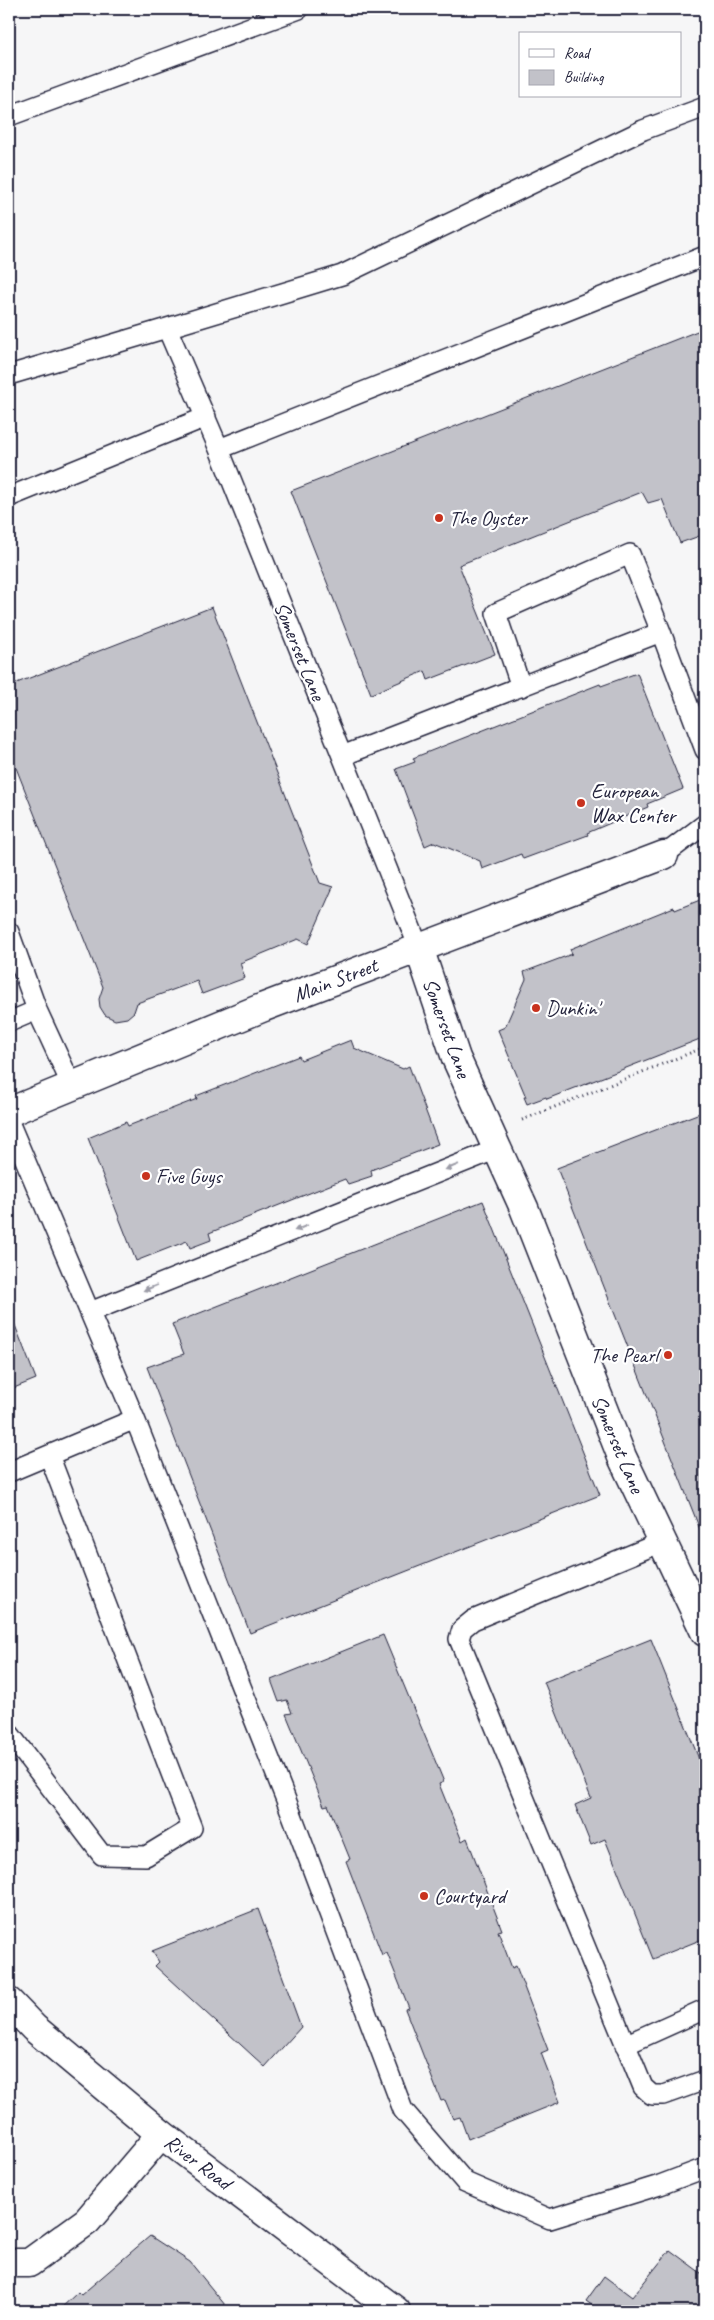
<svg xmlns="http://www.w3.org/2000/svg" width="714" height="2320" font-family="Caveat,sans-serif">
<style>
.building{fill:#c2c2c9;stroke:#22223b}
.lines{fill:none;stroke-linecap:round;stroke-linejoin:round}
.service-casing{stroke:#22223b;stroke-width:22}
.minor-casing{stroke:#22223b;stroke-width:31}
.primary-casing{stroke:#22223b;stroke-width:31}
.path{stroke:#22223b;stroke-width:3;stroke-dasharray:1 4;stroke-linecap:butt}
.service{stroke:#fff;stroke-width:19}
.minor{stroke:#fff;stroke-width:28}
.primary{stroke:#fff;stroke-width:28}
.oneway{fill:#9c9ca7}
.poi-dot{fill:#c8321e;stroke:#fff;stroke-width:2}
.labels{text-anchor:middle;stroke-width:4.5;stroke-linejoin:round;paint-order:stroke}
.poi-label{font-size:21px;fill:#22223b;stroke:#fff;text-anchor:start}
.street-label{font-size:21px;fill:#22223b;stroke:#fff}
</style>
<rect width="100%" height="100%" fill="#f6f6f7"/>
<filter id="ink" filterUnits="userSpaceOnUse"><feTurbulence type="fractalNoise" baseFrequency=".02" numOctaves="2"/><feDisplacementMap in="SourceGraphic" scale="10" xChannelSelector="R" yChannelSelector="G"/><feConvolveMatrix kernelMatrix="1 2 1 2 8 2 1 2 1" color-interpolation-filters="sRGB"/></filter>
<g filter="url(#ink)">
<path class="building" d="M705,328V534L680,543L662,499L648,503L642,492L459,565L495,654L428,680L425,671L371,694L291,491Z
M212,607L320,883L333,887L308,944L298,939L240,963L245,978L202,994L197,981L137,1003L134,1012L127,1018L115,1020L105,1015L100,1007L99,999L103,987L9,750V686Z
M637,673L683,789L647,804L648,807L587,833L588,835L523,859L521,854L482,869L480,861L434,842L425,846L396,769L415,762L413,758L600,684L601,686Z
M705,898V1037L547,1099L546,1097L527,1104L524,1097H526L498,1030L505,1027L526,979L524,972L572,954L570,949L674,907L675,910Z
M351,1040L354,1048L403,1069L409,1066L438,1144L371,1170L372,1176L348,1184L345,1179L209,1233L211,1240L190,1248L187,1241L136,1261L88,1138L126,1122L128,1126L197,1099L196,1096L299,1056L301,1060Z
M705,1111V1542L557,1168Z
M483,1201L600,1495L250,1633L147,1367L184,1354L172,1324Z
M9,1310L36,1379L9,1390Z
M383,1635L444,1782L439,1784L462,1841L467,1838L502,1930L498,1931L512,1968L516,1966L548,2050L541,2053L560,2102L468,2139L460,2117L453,2119L445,2100L441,2101L405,2009L409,2008L387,1953L382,1955L346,1861L350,1859L328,1805L324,1806L286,1714L292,1713L287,1700L279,1702L271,1680Z
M651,1639L705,1774V1938L653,1959L605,1839L591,1845L575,1805L591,1798L544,1682Z
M258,1909L301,2027L265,2067L155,1966L159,1962L152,1951Z
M150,2236L190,2262L230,2311H58L78,2292L81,2295Z
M670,2250L705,2276V2311H600L586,2301L604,2276L632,2297Z"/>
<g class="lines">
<defs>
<path id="service" d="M9,116L299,9
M167,328L342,275L643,130L705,107
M9,375L167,328L219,449L419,948
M219,449L705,256
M9,497L206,417
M521,687L496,613L630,554L661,632
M342,756L661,632L705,750
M664,855L705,824
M9,932L37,1010L72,1086
M9,1022L37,1010
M9,1122L135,1419L292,1815L403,2110L465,2182L550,2219L660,2185L705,2168
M90,1312L497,1149
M9,1472L135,1419
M662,1542L473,1620L462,1629L459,1639L643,2087L652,2095H663L705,2080
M9,1733L102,1855L146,1856L192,1828L49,1455
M625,2045L705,2009"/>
<path id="minor" d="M419,948L456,1058L524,1208L622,1457L705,1632
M9,1112L264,1007L664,855
M9,2263H29L87,2221L161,2134"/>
<path id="primary" d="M9,2002L34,2028L161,2134L396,2311"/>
</defs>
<use href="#service" class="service-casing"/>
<use href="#minor" class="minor-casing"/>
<use href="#primary" class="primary-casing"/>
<path class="path" d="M705,582V583
M522,1120L705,1047"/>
<use href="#service" class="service"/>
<use href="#minor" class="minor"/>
<use href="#primary" class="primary"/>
</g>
<defs><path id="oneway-solid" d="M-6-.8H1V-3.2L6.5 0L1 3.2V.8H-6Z" transform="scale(1.25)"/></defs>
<g class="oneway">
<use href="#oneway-solid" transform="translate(452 1167) rotate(158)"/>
<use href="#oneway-solid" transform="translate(301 1228) rotate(158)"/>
<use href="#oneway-solid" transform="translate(150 1288) rotate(158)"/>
</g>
</g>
<g class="poi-dot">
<circle cx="439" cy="518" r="5"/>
<circle cx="581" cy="803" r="5"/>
<circle cx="536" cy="1008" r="5"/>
<circle cx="146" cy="1176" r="5"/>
<circle cx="668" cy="1355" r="5"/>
<circle cx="424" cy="1896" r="5"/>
</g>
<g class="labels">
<g class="poi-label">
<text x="449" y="525">The Oyster</text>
<text x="591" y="798">European<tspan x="591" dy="24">Wax Center</tspan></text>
<text x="546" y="1015">Dunkin'</text>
<text x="156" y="1183">Five Guys</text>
<text x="658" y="1362" text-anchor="end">The Pearl</text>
<text x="434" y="1903">Courtyard</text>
</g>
<g class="street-label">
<text transform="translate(300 651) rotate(68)" y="7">Somerset Lane</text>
<text transform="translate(335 980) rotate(-21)" y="7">Main Street</text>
<text transform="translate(447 1028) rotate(70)" y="7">Somerset Lane</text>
<text transform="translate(618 1444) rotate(67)" y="7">Somerset Lane</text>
<text transform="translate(198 2162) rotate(37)" y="7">River Road</text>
</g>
</g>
<rect width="714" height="2320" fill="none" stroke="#fff" stroke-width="30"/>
<rect x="15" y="15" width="684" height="2290" fill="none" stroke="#22223b" stroke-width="2" filter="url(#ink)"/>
<rect x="519" y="32" width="162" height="65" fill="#ffffff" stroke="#a7a7b1"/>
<rect x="529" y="49" width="25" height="8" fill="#ffffff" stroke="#a7a7b1"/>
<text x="564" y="58" font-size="15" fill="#22223b">Road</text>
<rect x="529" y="70" width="25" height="15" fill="#c2c2c9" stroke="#a7a7b1"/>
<text x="564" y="82" font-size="15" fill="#22223b">Building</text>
</svg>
